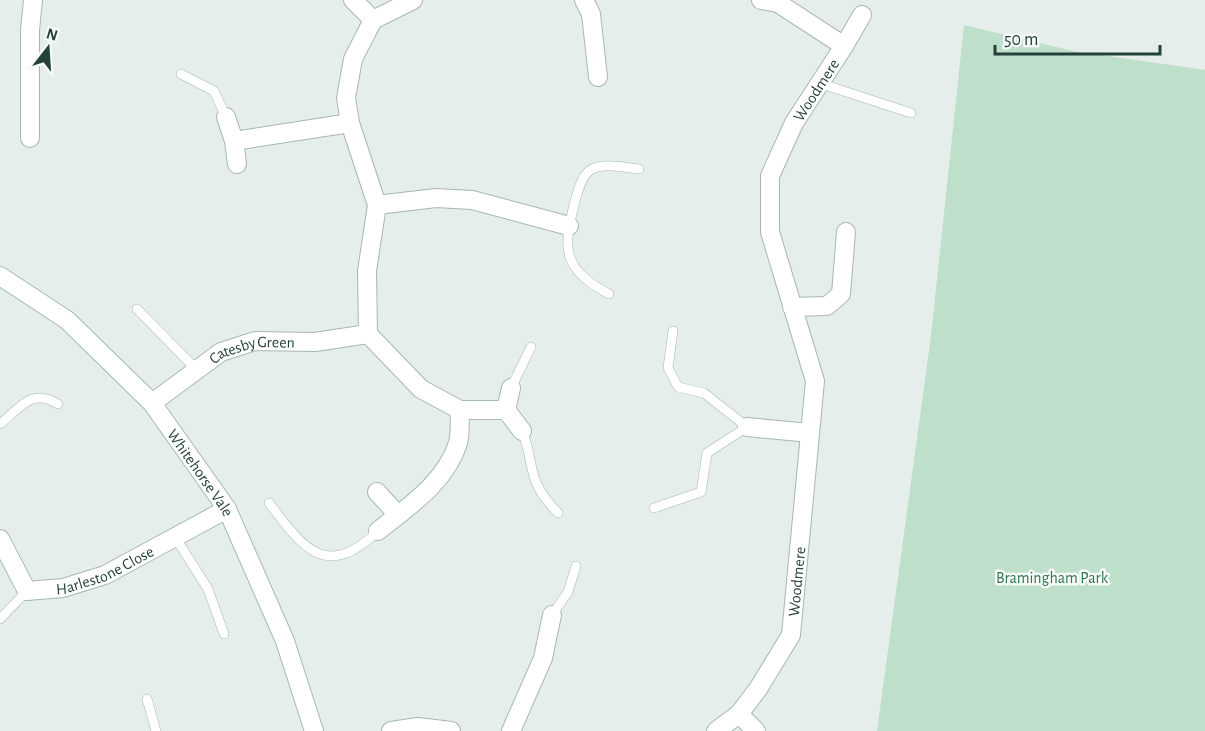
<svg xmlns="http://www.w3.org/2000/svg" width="1205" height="731" font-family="'Alegreya Sans',sans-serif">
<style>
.green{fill:#bedfc9}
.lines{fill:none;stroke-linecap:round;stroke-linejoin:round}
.lane-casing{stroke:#a7b7b2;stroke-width:10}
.street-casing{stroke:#a7b7b2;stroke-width:20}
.secondary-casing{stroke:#a3bab3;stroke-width:20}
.lane{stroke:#fff;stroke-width:9}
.street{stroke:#fff;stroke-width:18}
.secondary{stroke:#fff;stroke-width:18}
.labels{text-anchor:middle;stroke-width:5;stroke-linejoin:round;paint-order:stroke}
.street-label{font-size:16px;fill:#24413a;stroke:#f6faf8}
.park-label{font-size:16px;fill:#2d784e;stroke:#f6faf8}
</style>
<rect width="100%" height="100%" fill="#e5eeeb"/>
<path class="green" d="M964,25L1073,51L1205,70V731H877L931,336Z"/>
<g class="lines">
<defs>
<path id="lane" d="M181,74L214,91L226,117
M822,84L911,113
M609,294C561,268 563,249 575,201C578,191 582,174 592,169C605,162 625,168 639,169
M137,309L197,370
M511,388L531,347
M0,424C21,407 31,388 58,404
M522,431C530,448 529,465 536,482C541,494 549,504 558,513
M269,503C303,548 326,581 378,531
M654,508L701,492L707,453L747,427L704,393L678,387L668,368L673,331
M175,537L208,589L224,634
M552,615L568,592L576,566
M0,619L27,591
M147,699L156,731"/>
<g id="street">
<path d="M353,0L373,20"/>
<path d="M584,0L591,14L598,77"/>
<path d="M844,46L862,15"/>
<path d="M226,117L234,141L237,164"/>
<path d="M30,138V30L33,0"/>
<path d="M234,141L350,123"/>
<path d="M377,205L436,198L472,200L569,226"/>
<path d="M792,307L827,306L841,294L846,232"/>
<path d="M368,334L421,389L460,410H506"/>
<path d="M511,388L506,410L522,431"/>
<path id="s1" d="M152,403L221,352L255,341L315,342L368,334L367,271L377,205L350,123L346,98L353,59L373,20L413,0"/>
<path d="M747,427L810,433"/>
<path d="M377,492L398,515"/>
<path d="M378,531C408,507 446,482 458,443C461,433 459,420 460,410"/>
<path id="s2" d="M0,539L27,591L63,588L105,575L227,509"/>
<path d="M739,714L756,731"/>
<path d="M391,731L418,727L451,731"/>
<path d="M511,731L543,658L552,615"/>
<path id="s3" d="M716,731L739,714L758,689L791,635L815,381L770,232V176L794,123L844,46L778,3L761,0"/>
</g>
<g id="secondary">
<path id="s4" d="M0,276L67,320L152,403L227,509L285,641L314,731"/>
</g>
</defs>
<use href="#lane" class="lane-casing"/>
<use href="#street" class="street-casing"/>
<use href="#secondary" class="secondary-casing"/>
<use href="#lane" class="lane"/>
<use href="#street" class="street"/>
<use href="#secondary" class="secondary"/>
</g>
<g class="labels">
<g class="street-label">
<text dy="6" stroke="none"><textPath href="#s3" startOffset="688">Woodmere</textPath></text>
<text dy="6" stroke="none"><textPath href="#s1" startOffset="117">Catesby Green</textPath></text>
<text dy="6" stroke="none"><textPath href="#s4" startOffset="284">Whitehorse Vale</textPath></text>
<text dy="6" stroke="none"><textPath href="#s2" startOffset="140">Harlestone Close</textPath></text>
<text dy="6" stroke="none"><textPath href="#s3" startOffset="177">Woodmere</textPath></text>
</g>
<g class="park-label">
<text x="1052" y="583">Bramingham Park</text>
</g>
</g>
<g transform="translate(48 48) rotate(17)" stroke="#f6faf8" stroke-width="4.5" paint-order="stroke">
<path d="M0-4.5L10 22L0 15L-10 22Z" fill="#24413a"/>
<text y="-9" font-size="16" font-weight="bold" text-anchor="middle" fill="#24413a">N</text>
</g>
<path d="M995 45v9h165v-9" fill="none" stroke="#24413a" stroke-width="3"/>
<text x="1004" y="45" font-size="18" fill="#24413a" stroke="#f6faf8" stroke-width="4.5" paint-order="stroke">50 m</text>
</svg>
